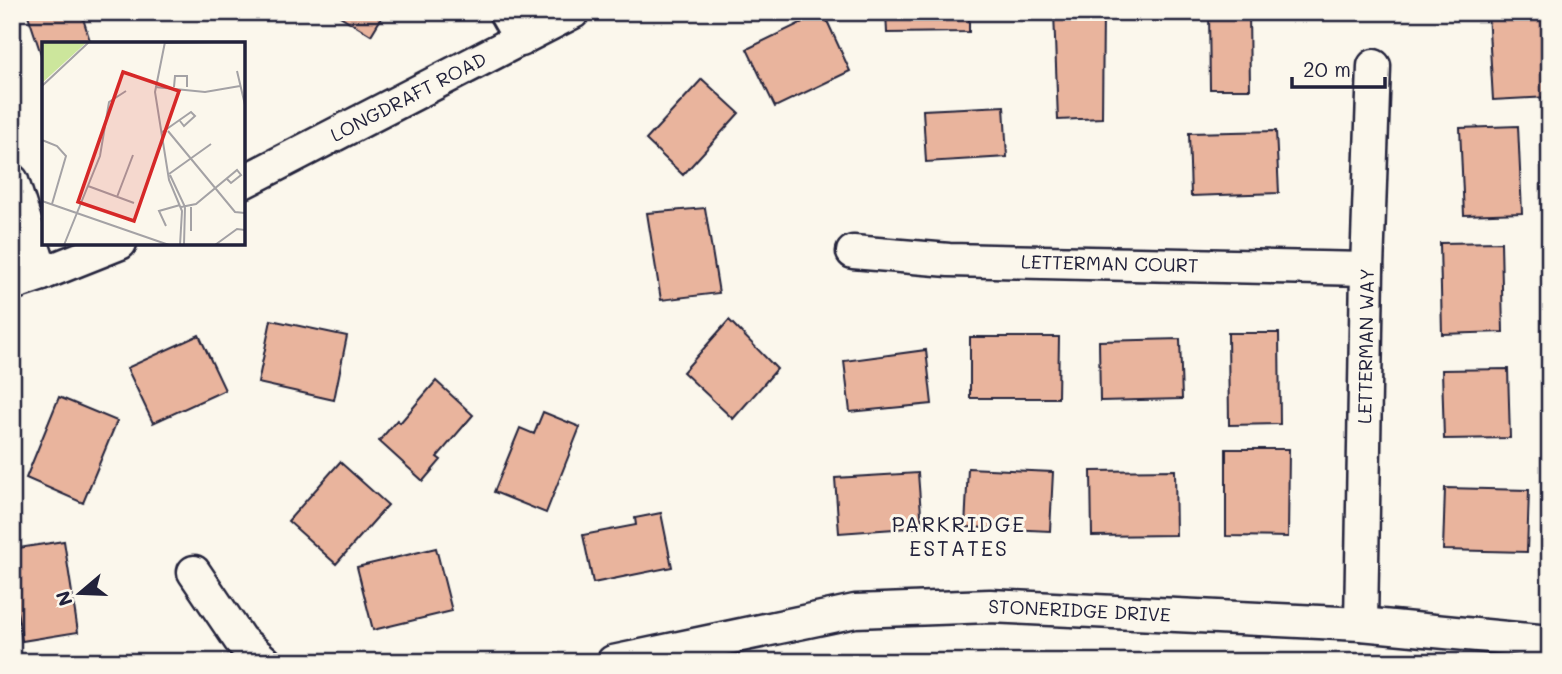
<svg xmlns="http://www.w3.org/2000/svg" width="1562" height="674" font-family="Mali,sans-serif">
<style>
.building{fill:#e9b49d;stroke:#22223b;stroke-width:2}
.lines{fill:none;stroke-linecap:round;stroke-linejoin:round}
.minor-casing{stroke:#22223b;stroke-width:37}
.minor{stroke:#fbf7ec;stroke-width:32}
.labels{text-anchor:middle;stroke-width:6;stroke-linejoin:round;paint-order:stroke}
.street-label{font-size:19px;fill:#22223b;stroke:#fbf7ec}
.neighbourhood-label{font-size:21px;letter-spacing:2px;fill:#22223b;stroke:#fbf7ec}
.inset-road{fill:none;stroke:#a4a2a5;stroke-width:2}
.view{fill:#d62828;fill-opacity:0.15;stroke:#d62828;stroke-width:3.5}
.inset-edge{fill:none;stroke:#22223b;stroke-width:3.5}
</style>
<rect width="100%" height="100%" fill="#fbf7ec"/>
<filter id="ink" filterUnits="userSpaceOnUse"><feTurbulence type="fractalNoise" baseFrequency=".0143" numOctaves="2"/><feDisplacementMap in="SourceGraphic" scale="14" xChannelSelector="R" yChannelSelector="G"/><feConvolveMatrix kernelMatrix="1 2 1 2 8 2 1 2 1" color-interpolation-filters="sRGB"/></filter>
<g filter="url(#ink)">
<path class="building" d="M27,12H81L91,44H44V63Z
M343,12H385L371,35L340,16Z
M823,12L850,71L775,107L747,49Z
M886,12H969V32L887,33Z
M1054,12H1103L1102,118L1058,120Z
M1209,12H1249L1250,89H1210Z
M1488,12H1548L1550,97L1493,100Z
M702,79L739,113L683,175L646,140Z
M1004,106L1007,157L926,162L923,110Z
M1518,126L1522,213L1464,215L1460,128Z
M1276,131L1279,193L1191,196L1189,133Z
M705,208L719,293L661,300L647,213Z
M1501,242L1503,332L1442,334L1440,243Z
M271,320L347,336L334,400L258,383Z
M729,320L777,369L733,419L683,372Z
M1228,333H1279L1280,424L1229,425Z
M199,335L225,390L153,423L127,368Z
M970,337H1059L1058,398H970Z
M1180,339L1182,399L1100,401L1099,341Z
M926,350L932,404L850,412L844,361Z
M1508,369L1510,438L1444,439L1442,370Z
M436,381L473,415L437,457L441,460L423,481L379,441L397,420L400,423Z
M59,397L117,421L83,503L26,478Z
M543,412L580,427L546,513L494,492L520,428L534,434Z
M1226,449H1289L1288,537L1226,536Z
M340,462L388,505L336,564L288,521Z
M968,468L1053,472L1050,531L965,527Z
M1175,470L1176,535L1092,536L1091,471Z
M918,473L922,527L839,533L835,478Z
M1445,488L1529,490L1527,552L1443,550Z
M661,513L672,567L593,583L583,535L636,525L635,518Z
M64,541L78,632L22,641L12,578V549Z
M436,548L452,611L373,630L357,567Z"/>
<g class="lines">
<defs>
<g id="minor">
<path d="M505,12L521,40"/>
<path d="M12,181L42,274"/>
<path id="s1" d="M243,182L573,12"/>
<path id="s2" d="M853,252L949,260L1367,269"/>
<path d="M12,284L42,274L120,243"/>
<path d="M194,572L240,640L265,662"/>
<path id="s3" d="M1361,624L1367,269L1374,66"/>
<path id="s4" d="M613,662L855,611L990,606L1361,624L1550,642"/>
</g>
</defs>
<use href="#minor" class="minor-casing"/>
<use href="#minor" class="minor"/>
</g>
</g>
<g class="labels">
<g class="street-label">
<text dy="7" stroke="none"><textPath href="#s1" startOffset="186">LONGDRAFT ROAD</textPath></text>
<text dy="7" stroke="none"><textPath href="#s2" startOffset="257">LETTERMAN COURT</textPath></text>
<text dy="7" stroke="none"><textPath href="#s3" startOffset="278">LETTERMAN WAY</textPath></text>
<text dy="7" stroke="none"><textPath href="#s4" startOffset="472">STONERIDGE DRIVE</textPath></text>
</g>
<g class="neighbourhood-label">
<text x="959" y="532">PARKRIDGE<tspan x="959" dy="24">ESTATES</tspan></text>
</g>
</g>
<g transform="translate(42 42)">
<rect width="203" height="203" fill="#fbf7ec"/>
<path d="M0,0H45L0,41Z" fill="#cce69c"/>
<path class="inset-road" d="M123,0L113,50L127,138L140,169L138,203M123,1L173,0M195,29L203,63M0,44L47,0M113,45L163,50L198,44M132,45L133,34H145V45M126,89L193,170L203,171M119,91L149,70L153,74L142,84L138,79M0,98L15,104L24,114L10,162M127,132L169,102M128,133L143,165L142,203M46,144L92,161M75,155L91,113M0,159L127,203M139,165L154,162L195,128L199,133L189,141L185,137M124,184L117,169L138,163M149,189V165M22,203L58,114L67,60L84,49M173,203L195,187L203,188"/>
<path class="view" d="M81,30L137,49L92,179L36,160Z"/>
<rect width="203" height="203" class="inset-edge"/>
</g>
<rect width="1562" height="674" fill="none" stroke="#fbf7ec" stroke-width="42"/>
<rect x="21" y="21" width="1520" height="632" fill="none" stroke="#22223b" stroke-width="2.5" filter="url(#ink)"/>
<g transform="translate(80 593) rotate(251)" stroke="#fbf7ec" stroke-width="5" paint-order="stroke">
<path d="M0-5L12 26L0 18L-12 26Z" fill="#22223b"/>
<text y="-10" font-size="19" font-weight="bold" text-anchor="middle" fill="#22223b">N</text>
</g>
<path d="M1292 77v10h93v-10" fill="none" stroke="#22223b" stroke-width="3.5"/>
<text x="1303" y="77" font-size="21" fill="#22223b" stroke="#fbf7ec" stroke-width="5" paint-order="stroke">20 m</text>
</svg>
